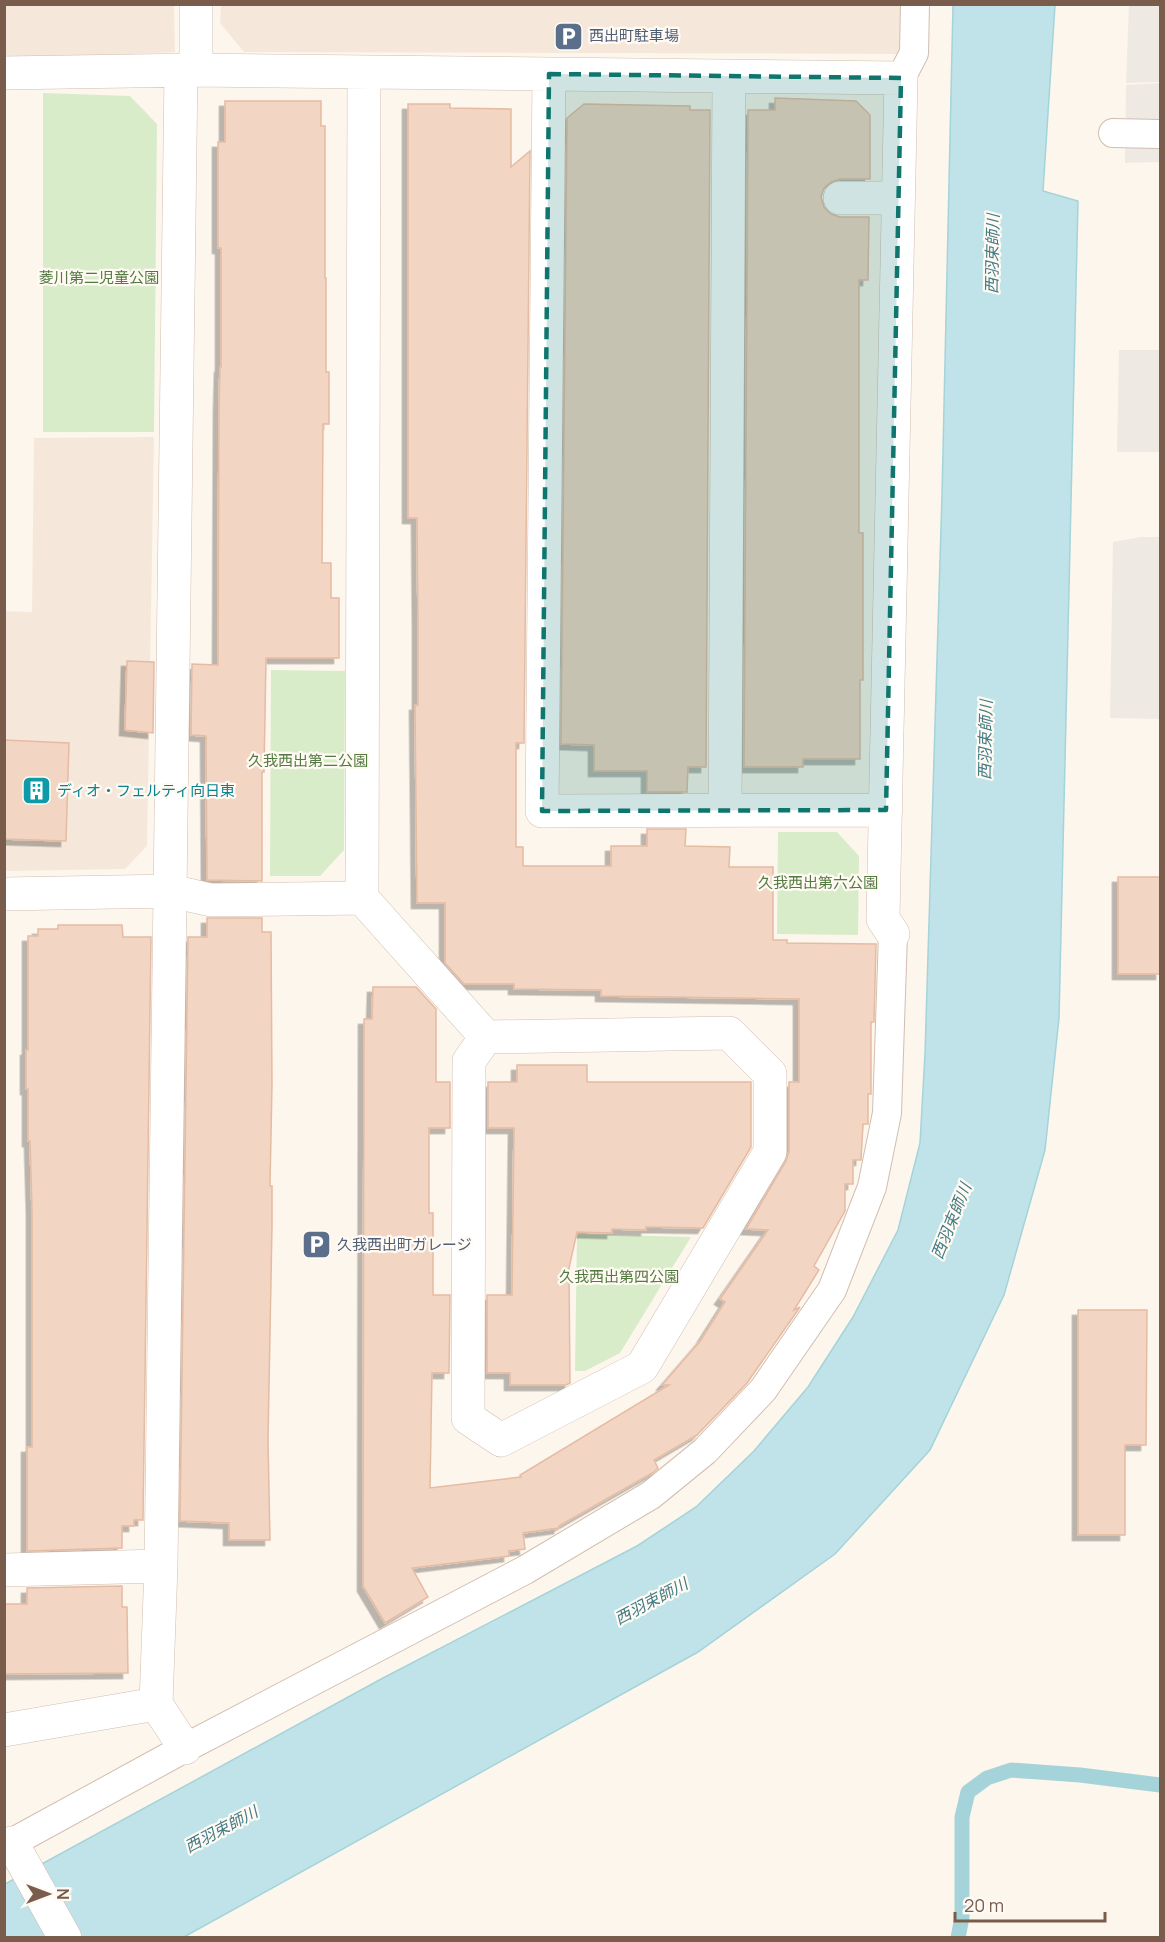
<svg xmlns="http://www.w3.org/2000/svg" width="1165" height="1942" font-family="Manrope,'Noto Sans JP',sans-serif">
<style>
.residential{fill:#f5e8da}
.industrial{fill:#efe9e4}
.green{fill:#d8ecc9}
.water{fill:#bfe3e8;stroke:#a5d3da;stroke-width:1.5}
.lines{fill:none;stroke-linecap:round;stroke-linejoin:round}
.stream{stroke:#a5d3da;stroke-width:15}
.building{fill:#f3d5c3;stroke:#e6bba3;stroke-width:1.5;filter:url(#shadow)}
.lane-casing{stroke:#d1beb0;stroke-width:30}
.street-casing{stroke:#d1beb0;stroke-width:34}
.lane{stroke:#fff;stroke-width:28}
.street{stroke:#fff;stroke-width:33}
.marked{fill:#0f766e;fill-opacity:0.2;stroke:#0f766e;stroke-width:4.5;stroke-dasharray:12 8;stroke-linejoin:round}
.labels{text-anchor:middle;stroke-width:4.5;stroke-linejoin:round;paint-order:stroke}
.service-label{font-size:15px;fill:#4e5e75;stroke:#fffaf3;text-anchor:start}
.park-label{font-size:15px;fill:#537a41;stroke:#fffaf3}
.culture-label{font-size:15px;fill:#0d838f;stroke:#fffaf3;text-anchor:start}
.water-label{font-size:16px;font-style:italic;fill:#437c86;stroke:#fffaf3}
</style>
<defs>
<filter id="shadow"><feDropShadow dx="-5.5" dy="5.5" stdDeviation="0" flood-color="#0004"/></filter>
</defs>
<rect width="100%" height="100%" fill="#fdf6ec"/>
<path class="residential" d="M221,4L906,5L904,54L244,52L220,23Z
M4,5H174L175,52L5,60Z
M154,437L147,846L125,869L5,871L4,611L32,612L34,438Z"/>
<path class="industrial" d="M1129,5H1160V82L1126,83Z
M1160,83V162L1125,163L1126,85Z
M1119,350H1160V452H1117Z
M1141,537H1160V719L1110,718L1113,542Z"/>
<path class="green" d="M43,93L130,96L157,124L154,432H43Z
M271,670L345,671L344,850L320,876H270Z
M778,832H837L859,856L858,935L777,934Z
M577,1234L691,1237L620,1353L585,1371H575Z"/>
<path class="water" d="M953,5H1055L1043,191L1078,201L1059,1018L1045,1150L1004,1295L930,1450L835,1554L698,1652L184,1937L5,1938V1884L383,1678L637,1546L696,1507L754,1451L808,1387L853,1317L898,1230L920,1143L925,1054L942,495Z"/>
<g class="lines">
<path class="stream" d="M958,1938L962,1917V1817L968,1792L987,1778L1011,1770L1080,1775L1160,1785"/>
</g>
<path class="building" d="M775,98L856,101L870,115V179H840L831,182L824,188L821,197L824,207L831,214L840,217H869L868,280H859V533H863V680H860V759H803V767H744L748,110H775Z
M225,101H321V126H325V278H326V372H329V424H323L322,563H331V598H339V658H266L264,772H262V881L207,880L206,736L191,735L192,664L218,665L219,407L220,367H221V248H218V142H225Z
M408,104H450V108L511,109V167L530,151L524,743H516V847H523V866H611V846H647V829H686L685,846L730,847L729,867H773V940H787V943L876,944L874,1022H871V1094H868V1124H863L861,1160H853V1184H845V1211L814,1266L819,1270L794,1310L800,1307L747,1383L697,1435L654,1460L658,1468L654,1472L559,1526V1528L523,1533L525,1549L509,1551V1556L412,1568L428,1597L385,1623L363,1586L364,1019H372L373,987H416L436,1009V1082H450V1128H429V1213H433V1295H450L449,1373H432L430,1488L521,1477L520,1475L669,1385H662L701,1340L725,1302L720,1299L768,1230L746,1229L786,1161L789,1152V1082H799V999L601,996V990L514,989V984H464L445,963V903H417L415,705H418V624L417,518H408Z
M584,104L690,106V110H710L706,767H688L687,792H647V771H594V745L561,744L567,118Z
M127,661L154,662L153,733L125,730Z
M4,740L69,743L66,841L4,839Z
M1118,877H1161V974H1118Z
M207,918H262V932H271L272,1084L270,1186H272V1226L268,1440L270,1540H229V1523L180,1521L188,937H207Z
M58,925H122L123,937H151L143,1520H134V1526H122V1548L27,1551V1447H32V1210L30,1141H28V1089H26V1050H28V936H38V929H58Z
M517,1065H587V1082H751V1147L703,1228L646,1227V1230L612,1229V1233L577,1232L569,1268L570,1383L566,1385H510V1373H487V1295H512L514,1128H488V1082H517Z
M1078,1310H1147L1146,1445H1125V1535H1078Z
M122,1586V1607H127L128,1673L4,1674V1604H27V1588Z"/>
<g class="lines">
<defs>
<path id="lane" d="M901,78L914,53L915,4
M1113,133L1160,134
M4,1847L185,1748L525,1570L651,1495L705,1451L763,1390L832,1290L872,1187L887,1113L893,934"/>
<path id="street" d="M181,70L161,1566L156,1704L185,1748
M196,70V4
M4,73L196,70L901,78L883,919L893,934
M364,73L362,898L486,1037L729,1033L770,1074V1152L642,1367L501,1440L468,1418L469,1061L486,1037
M549,74L542,811L886,810
M840,198H898
M725,810L729,77
M4,894L171,891L211,900L362,898
M4,1570L161,1566
M4,1730L156,1704
M12,1843L65,1938"/>
</defs>
<use href="#lane" class="lane-casing"/>
<use href="#street" class="street-casing"/>
<use href="#lane" class="lane"/>
<use href="#street" class="street"/>
</g>
<path class="marked" d="M549,74L901,78L886,810L542,811Z"/>
<defs>
<symbol id="parking-square" viewBox="-11 -11 22 22"><rect x="-9" y="-9" width="18" height="18" rx="4" fill="#5c6f8a" stroke="#fffaf3"/><path d="M-3.5-5.5H1a3.5 3.5 0 0 1 0 7H-1V5.5H-3.5ZM-1-3.4V-.6H.8a1.4 1.4 0 0 0 0-2.8Z" fill="#fff"/></symbol>
<symbol id="building-square" viewBox="-11 -11 22 22"><rect x="-9" y="-9" width="18" height="18" rx="4" fill="#0f9aa8" stroke="#fffaf3"/><path d="M-4-6H4V6H1V3H-1V6H-4ZM-2.5-4.3h1.7v1.8h-1.7ZM.8-4.3h1.7v1.8H.8ZM-2.5-1h1.7V.8h-1.7ZM.8-1h1.7V.8H.8Z" fill="#fff"/></symbol>
</defs>
<g fill-rule="evenodd">
<use href="#parking-square" x="552" y="20" width="33" height="33"/>
<use href="#building-square" x="20" y="774" width="33" height="33"/>
<use href="#parking-square" x="300" y="1228" width="33" height="33"/>
</g>
<g class="labels">
<g class="service-label">
<text x="589" y="41">西出町駐車場</text>
<text x="337" y="1250">久我西出町ガレージ</text>
</g>
<g class="park-label">
<text x="99" y="283">菱川第二児童公園</text>
<text x="308" y="766">久我西出第二公園</text>
<text x="818" y="888">久我西出第六公園</text>
<text x="619" y="1282">久我西出第四公園</text>
</g>
<g class="culture-label">
<text x="57" y="796">ディオ・フェルティ向日東</text>
</g>
<g class="water-label">
<text transform="translate(992 254) rotate(-89)" y="6">西羽束師川</text>
<text transform="translate(985 740) rotate(-89)" y="6">西羽束師川</text>
<text transform="translate(951 1221) rotate(-68)" y="6">西羽束師川</text>
<text transform="translate(651 1601) rotate(-28)" y="6">西羽束師川</text>
<text transform="translate(221 1829) rotate(-28)" y="6">西羽束師川</text>
</g>
</g>
<rect width="1165" height="1942" fill="none" stroke="#7a5c4d" stroke-width="12"/>
<g transform="translate(48 1894) rotate(90)" stroke="#fffaf3" stroke-width="4.5" paint-order="stroke">
<path d="M0-4.5L10 22L0 15L-10 22Z" fill="#7a5c4d"/>
<text y="-9" font-size="16" font-weight="bold" text-anchor="middle" fill="#7a5c4d">N</text>
</g>
<path d="M955 1912v9h150v-9" fill="none" stroke="#7a5c4d" stroke-width="3"/>
<text x="964" y="1912" font-size="18" fill="#7a5c4d" stroke="#fffaf3" stroke-width="4.5" paint-order="stroke">20 m</text>
</svg>
